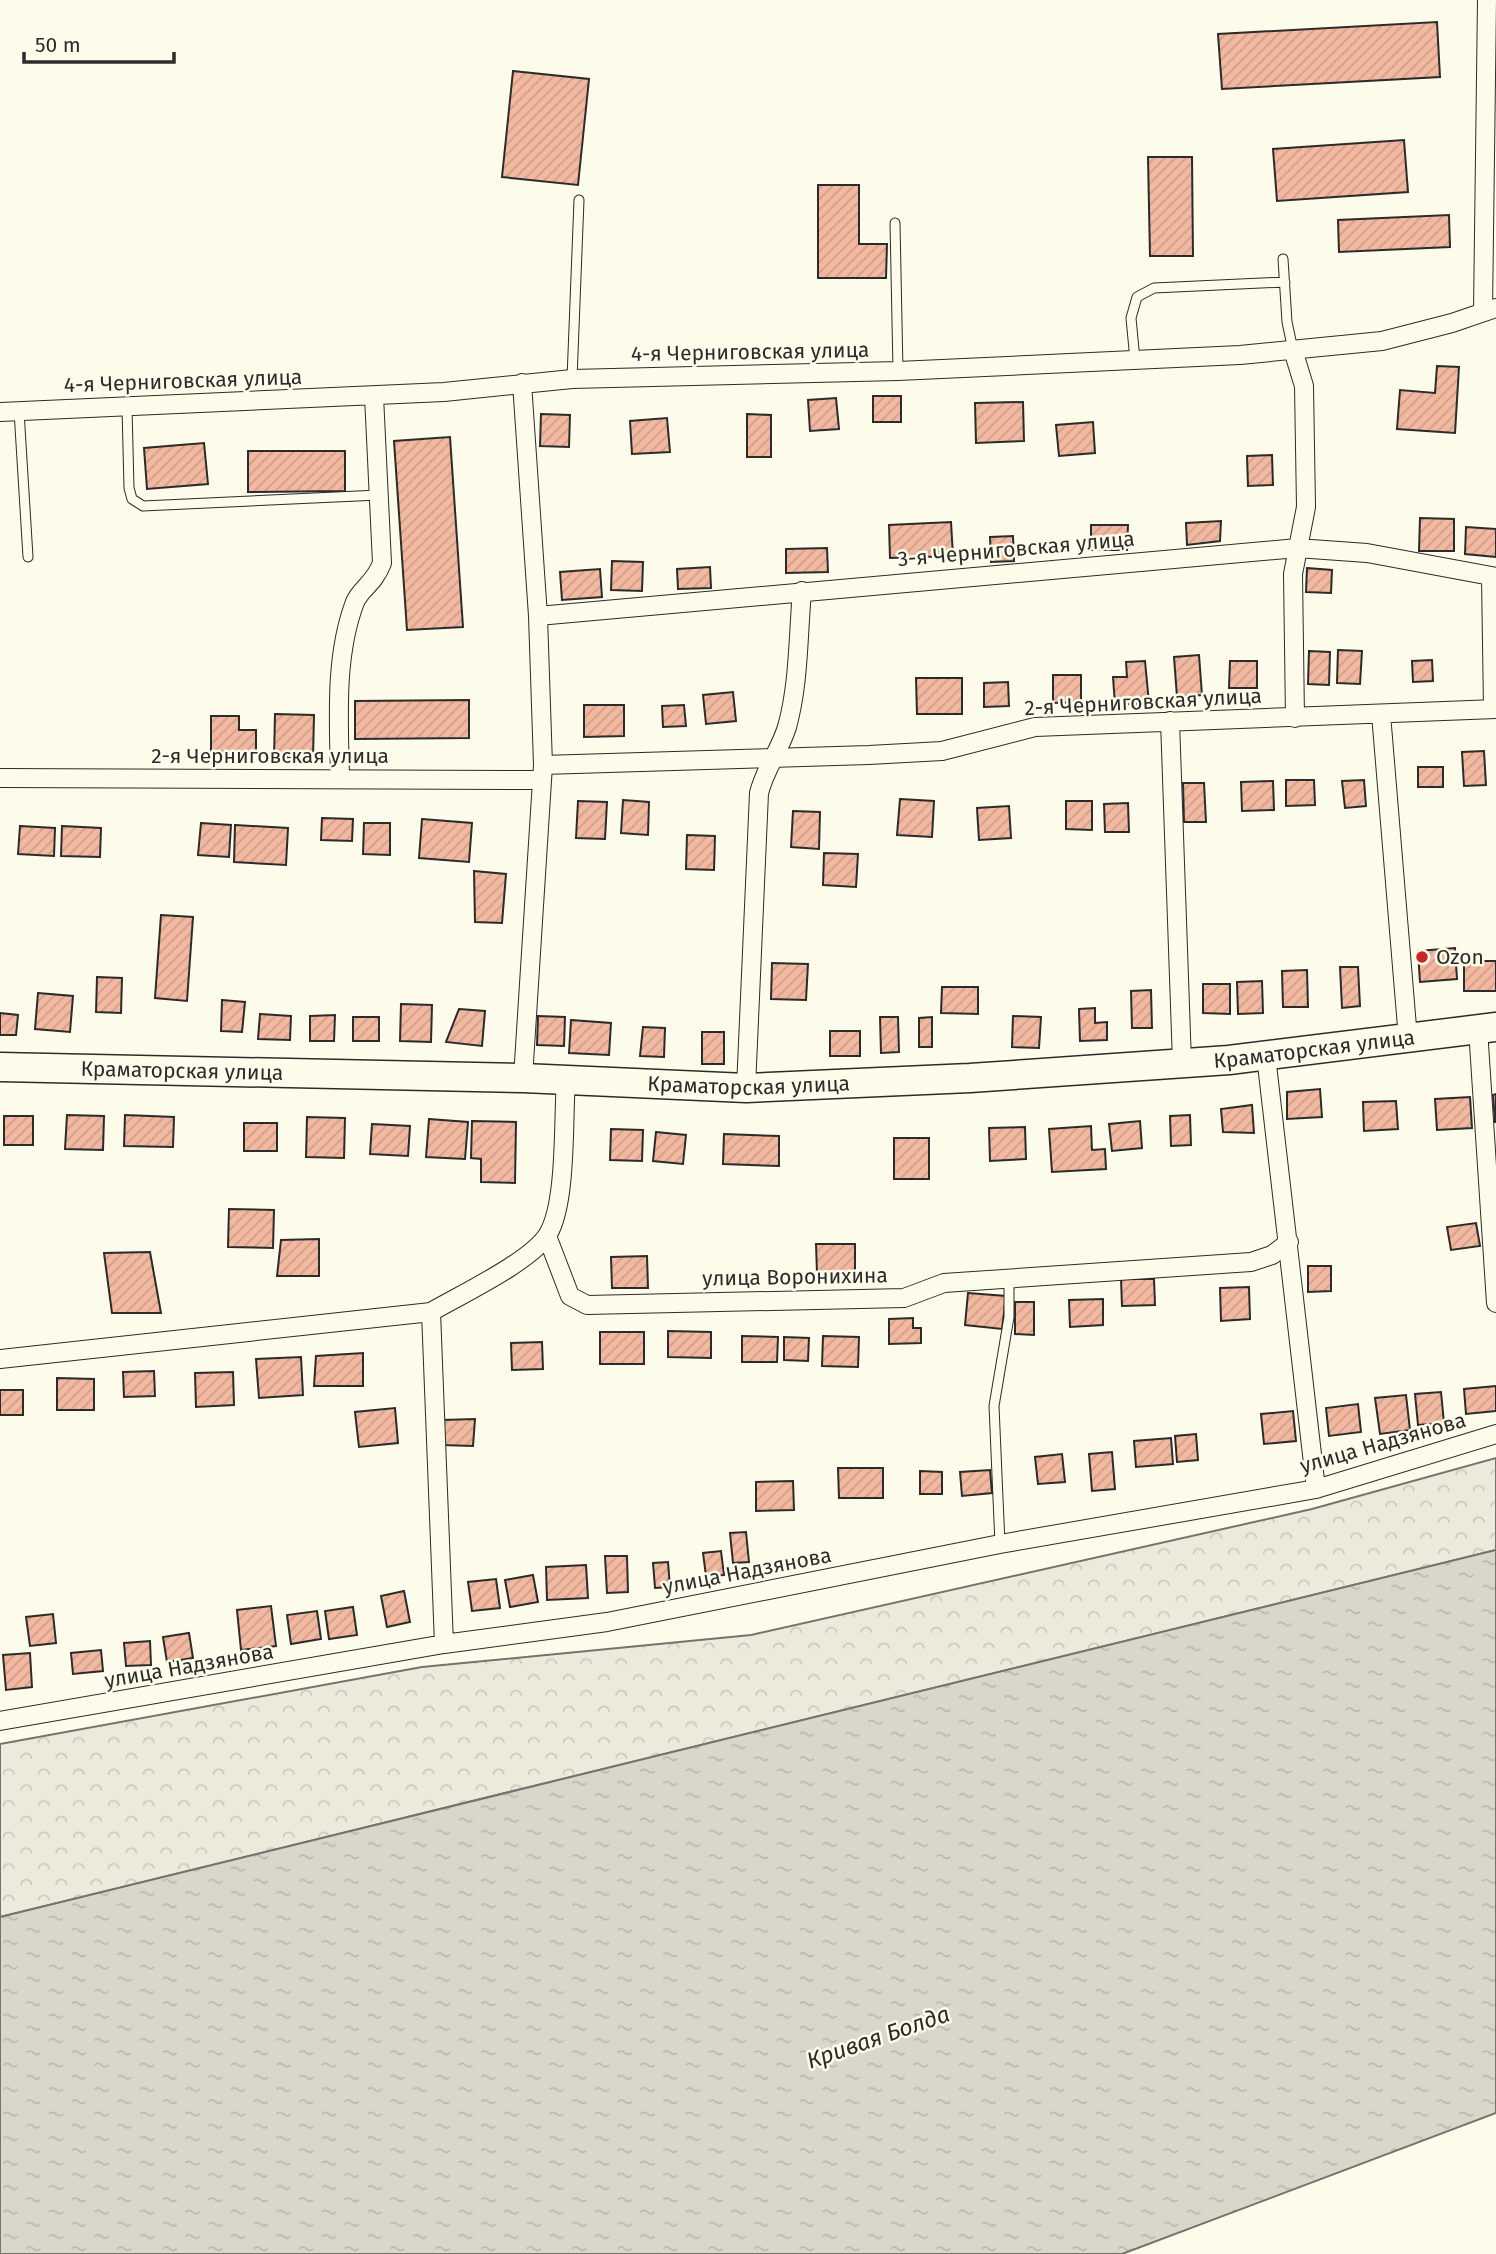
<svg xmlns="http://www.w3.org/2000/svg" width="1496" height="2254" font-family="'Fira Sans',sans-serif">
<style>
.forest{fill:url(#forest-crowns);stroke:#74746e;stroke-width:2}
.water{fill:url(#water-ripples);stroke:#74746e;stroke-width:2}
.building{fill:url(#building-hatch);stroke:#2b2b2b;stroke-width:2}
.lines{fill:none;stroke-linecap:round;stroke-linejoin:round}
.lane-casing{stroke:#2b2b2b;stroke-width:11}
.street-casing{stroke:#2b2b2b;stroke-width:20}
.primary-casing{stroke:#2b2b2b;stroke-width:31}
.lane{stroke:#fdfbea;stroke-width:9}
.street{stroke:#fdfbea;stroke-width:18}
.primary{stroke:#fdfbea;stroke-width:28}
.poi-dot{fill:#c62828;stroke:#fdfbea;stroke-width:2.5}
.labels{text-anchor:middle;stroke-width:5;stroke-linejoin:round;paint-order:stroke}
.street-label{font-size:21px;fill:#2b2b2b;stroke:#fdfbea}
.poi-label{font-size:21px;fill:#2b2b2b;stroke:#fdfbea;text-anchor:start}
.water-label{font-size:23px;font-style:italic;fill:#2b2b2b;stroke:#fdfbea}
</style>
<defs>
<pattern id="forest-crowns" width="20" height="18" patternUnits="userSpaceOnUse" patternTransform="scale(1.75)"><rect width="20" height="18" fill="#ecebdb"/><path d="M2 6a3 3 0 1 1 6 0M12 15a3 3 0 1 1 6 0" fill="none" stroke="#cbcabc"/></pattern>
<pattern id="water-ripples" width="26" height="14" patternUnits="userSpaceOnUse" patternTransform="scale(1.75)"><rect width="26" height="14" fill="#d8d7c9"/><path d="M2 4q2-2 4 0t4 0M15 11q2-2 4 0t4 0" fill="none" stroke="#bab9ad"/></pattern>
<pattern id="building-hatch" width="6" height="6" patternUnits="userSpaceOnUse" patternTransform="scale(1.75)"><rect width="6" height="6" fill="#f2b8a0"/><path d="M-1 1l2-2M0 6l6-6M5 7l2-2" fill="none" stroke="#d09e8a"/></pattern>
</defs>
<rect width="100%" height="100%" fill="#fdfbea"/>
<path class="forest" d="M1496,1458V1550L0,1917V1744L422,1667L751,1635L1312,1509Z"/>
<path class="water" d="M1496,1550V2113L1122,2254H0V1917Z"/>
<path class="building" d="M1437,22L1440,77L1222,89L1218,34Z
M513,71L589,79L578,185L502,177Z
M1404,140L1408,192L1277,201L1273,149Z
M1148,157H1192L1193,256H1150Z
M818,185H859V244H887L886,278H818Z
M1449,215L1450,247L1339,252L1338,220Z
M1437,366L1459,367L1455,433L1397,429L1400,390L1435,393Z
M873,396H901V422H873Z
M836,398L839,429L810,431L808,400Z
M1023,402L1024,441L976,443L975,403Z
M541,414L570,415L569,447L540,446Z
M747,414L771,415V457H747Z
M667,418L670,452L632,454L630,421Z
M1093,422L1095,453L1059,456L1056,425Z
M450,437L463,627L407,630L394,441Z
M204,443L208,484L147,489L144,448Z
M248,451H345V491L248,492Z
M1272,455L1273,485L1248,486L1247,456Z
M1420,518L1454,519V551H1419Z
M1221,521L1220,541L1187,545L1186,523Z
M951,522L953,556L890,558L889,525Z
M1091,525H1128L1127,550H1091Z
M1466,527L1496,529V557L1465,554Z
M1013,536L1014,561L991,562L990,537Z
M827,548L828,572L786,573V549Z
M612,561L643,562L642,591L611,590Z
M710,567L711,588L678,589L677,569Z
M1307,568L1332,570L1331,593L1306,592Z
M600,569L602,597L562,600L560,572Z
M1338,650L1362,651L1360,684L1337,683Z
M1309,651L1330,652L1329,685L1308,684Z
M1199,655L1202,695L1177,697L1174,657Z
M1432,660L1433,681L1413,682L1412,661Z
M1145,661L1149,703L1115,705L1113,677H1127L1126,662Z
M1230,661H1257V688H1229Z
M1053,675H1081V702L1053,703Z
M916,678H962V714H917Z
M1008,682L1009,706L984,707V683Z
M733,692L736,721L706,724L703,695Z
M469,700V738L355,739V701Z
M584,705H624V736L584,737Z
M684,705L686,726L663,727L662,706Z
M275,714L314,715L313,758L274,757Z
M211,716H239V730H256V751L211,752Z
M1484,751L1486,785L1464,786L1462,752Z
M1418,767H1443V787H1418Z
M1286,780H1314L1315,805L1286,806Z
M1364,780L1366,806L1345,808L1342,781Z
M1273,781L1274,810L1242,811L1241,782Z
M1183,783H1204L1206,822H1184Z
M900,799L934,801L932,837L897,835Z
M623,800L649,802L648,835L621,833Z
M578,801L607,802L605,839L576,838Z
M1066,801H1092V830L1066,829Z
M1128,803L1129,832H1105L1104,804Z
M1009,806L1011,838L979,840L977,808Z
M793,811L820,812L819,849L791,847Z
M322,818L353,819L352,841L321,840Z
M422,819L472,823L469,862L419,858Z
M201,823L231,825L229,857L198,855Z
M364,823H390V855L363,854Z
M235,825L288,828L286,865L234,862Z
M20,826L55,828L54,856L18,854Z
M62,826L101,828L100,857L61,856Z
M687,835L715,836L714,870L686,869Z
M824,853L858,854L856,887L823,885Z
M474,871L506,874L502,923L475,922Z
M161,915L193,917L187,1001L155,998Z
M1455,948L1457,979L1420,982L1418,951Z
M1464,961H1496V991H1464Z
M772,963L808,964L806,1000L771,999Z
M1340,967H1358L1360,1006L1342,1008Z
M1307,970L1308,1007H1283L1282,971Z
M97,977L122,978L121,1013L96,1012Z
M1262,981L1263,1013L1238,1014L1237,982Z
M1203,984H1230V1014L1203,1013Z
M942,987H978V1014L941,1013Z
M1151,990L1152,1028H1132L1131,991Z
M38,993L73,996L70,1032L35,1029Z
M222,1000L245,1002L242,1032L221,1031Z
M401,1004L432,1005L431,1042L400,1041Z
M1095,1008V1023L1107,1022V1040L1080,1041L1079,1009Z
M459,1009L485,1011L482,1046L446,1042Z
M0,1013L18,1015L16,1035H0Z
M260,1014L291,1016L290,1040L258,1039Z
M335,1015L334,1041H310V1016Z
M538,1016L565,1017L564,1046L537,1045Z
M1013,1016L1041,1017L1039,1048L1012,1047Z
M353,1017H379V1041H353Z
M880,1017H898L899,1052L881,1053Z
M932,1017V1047H919V1018Z
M571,1020L611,1023L609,1055L569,1053Z
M643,1027L665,1028L664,1057L640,1056Z
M830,1031H860V1056H830Z
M702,1032H724V1064H702Z
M1320,1089L1322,1117L1287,1119V1092Z
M1496,1094V1122H1495L1493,1095Z
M1470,1097L1472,1128L1437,1130L1435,1099Z
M1396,1101L1398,1129L1364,1131L1363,1102Z
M1252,1105L1254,1133L1223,1132L1221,1109Z
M67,1115L104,1116L103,1150L65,1149Z
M125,1115L174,1117L173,1147L124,1146Z
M1190,1115L1191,1145L1171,1146L1170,1116Z
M4,1116H33V1145H4Z
M307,1117L345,1118L344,1158L306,1157Z
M429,1119L468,1122L465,1159L426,1157Z
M472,1121L516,1122L515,1183L481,1182V1159L471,1158Z
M1140,1121L1142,1148L1112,1151L1109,1124Z
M244,1123H277V1151H244Z
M372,1124L410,1126L408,1156L370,1154Z
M1091,1126L1092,1150L1105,1149L1106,1169L1052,1172L1049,1129Z
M1025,1127L1026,1159L990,1161L989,1128Z
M611,1129L643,1130L642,1161L610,1160Z
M656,1132L686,1135L683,1164L653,1161Z
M724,1134L779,1136V1166L723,1164Z
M894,1138H929V1179H894Z
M229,1209L274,1210L273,1248L228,1247Z
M1476,1223L1480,1246L1451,1250L1447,1227Z
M319,1239V1276H277L281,1240Z
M816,1244H855V1273H817Z
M150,1252L161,1313H112L104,1253Z
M647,1256L648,1288H612L611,1257Z
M1308,1266H1331V1291L1308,1292Z
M1121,1279H1154L1155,1305L1122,1306Z
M1249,1287L1250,1319L1221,1321L1220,1288Z
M968,1293L1006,1296L1002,1329L965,1325Z
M1103,1299V1325L1070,1327L1069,1300Z
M1015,1302H1034V1335L1015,1334Z
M913,1318V1328H921V1343L889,1344V1319Z
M668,1331L711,1332V1358L668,1357Z
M600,1332H644V1364H600Z
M742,1336L778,1337L777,1362H742Z
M823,1336L859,1337L858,1367L822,1366Z
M784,1337L809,1338L808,1361L784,1360Z
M542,1342L543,1369L512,1370L511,1343Z
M363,1353V1386H314L316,1356Z
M301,1357L303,1395L259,1398L256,1359Z
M154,1371L155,1396L124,1397L123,1372Z
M233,1372L234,1405L196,1407L195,1373Z
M57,1378L94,1379V1410H57Z
M1496,1386V1411L1466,1414L1464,1389Z
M0,1390H23V1415H0Z
M1441,1392L1444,1423L1418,1425L1415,1394Z
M1406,1395L1410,1430L1380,1434L1375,1398Z
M1358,1404L1361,1432L1329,1436L1326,1408Z
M395,1408L398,1443L359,1447L355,1412Z
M1293,1411L1296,1441L1264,1444L1261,1414Z
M475,1419L473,1446L442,1445V1420Z
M1196,1434L1198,1460L1177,1462L1175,1436Z
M1171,1438L1173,1464L1136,1467L1134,1441Z
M1112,1452L1115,1489L1092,1491L1089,1454Z
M1062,1454L1065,1482L1038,1484L1035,1457Z
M838,1468H883V1498H839Z
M990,1470L992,1493L962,1496L960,1472Z
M920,1471L942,1472V1494H920Z
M793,1481L794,1510L756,1511V1482Z
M746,1532L749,1562L733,1563L730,1533Z
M721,1551L724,1575L706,1576L703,1553Z
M605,1556H627L628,1592L607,1593Z
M668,1562L670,1587L655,1588L653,1563Z
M586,1565L588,1598L547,1600L546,1567Z
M533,1575L538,1602L510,1607L505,1580Z
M496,1579L500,1608L472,1611L468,1582Z
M404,1591L410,1622L387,1627L381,1596Z
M271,1606L276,1646L241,1650L237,1610Z
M353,1607L357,1635L329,1639L325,1611Z
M317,1611L321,1639L291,1644L287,1615Z
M53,1614L56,1643L30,1646L26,1617Z
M189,1633L193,1658L167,1662L163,1637Z
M150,1641L151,1665L126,1666L124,1643Z
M101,1650L103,1671L73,1674L71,1653Z
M30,1653L32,1687L6,1690L3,1655Z"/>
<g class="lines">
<defs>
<path id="lane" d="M895,223L898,371
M1283,259L1287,322L1293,350
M1135,360L1131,318L1137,297L1154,288L1285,282
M572,379L579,200
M127,408L129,488L132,499L143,506L379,495
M19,411L28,557
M1000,1544L994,1406L1009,1317V1278"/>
<path id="street" d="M1483,311L1487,0
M1293,350L1304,386L1306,507L1293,574L1295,718
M522,383L538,616L543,765L523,1078
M0,412L444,392L572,379L898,371L1240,355L1382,341L1452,323L1496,308
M1491,577L1493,709
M538,616L1297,548L1367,553L1496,577
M1381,714L1408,1039
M1170,721L1182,1063
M543,765L869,755L942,751L1035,727L1496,709
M0,778L540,780
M340,779C339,722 334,657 355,602C361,588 374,584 382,563L374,396
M1478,1029L1496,1303
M1266,1056L1316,1489
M746,1088L759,793C765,769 780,750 787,727C799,684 798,636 802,591
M547,1236L570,1296L587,1305L904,1298L944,1283L1251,1262L1272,1255L1289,1242
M0,1359L431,1312
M444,1644L431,1312C460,1295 532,1261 548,1234C567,1203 563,1118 566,1079
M0,1721L444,1644L607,1622L1000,1544L1316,1489L1496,1434"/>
<g id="primary">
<path id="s1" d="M0,1067L523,1078L746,1088L970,1078L1229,1060L1496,1027"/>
</g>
</defs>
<use href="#lane" class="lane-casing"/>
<use href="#street" class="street-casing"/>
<use href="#primary" class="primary-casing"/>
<use href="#lane" class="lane"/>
<use href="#street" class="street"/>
<use href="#primary" class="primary"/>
</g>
<circle class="poi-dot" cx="1422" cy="957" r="7"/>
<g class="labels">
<g class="street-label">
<text transform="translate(750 352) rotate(-1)" y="7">4-я Черниговская улица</text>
<text transform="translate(183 381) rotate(-2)" y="7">4-я Черниговская улица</text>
<text transform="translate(1016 549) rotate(-5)" y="7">3-я Черниговская улица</text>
<text transform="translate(1143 702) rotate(-3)" y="7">2-я Черниговская улица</text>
<text x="270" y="763">2-я Черниговская улица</text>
<text dy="7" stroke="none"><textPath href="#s1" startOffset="1316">Краматорская улица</textPath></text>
<text dy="7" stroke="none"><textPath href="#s1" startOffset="182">Краматорская улица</textPath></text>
<text dy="7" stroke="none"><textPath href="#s1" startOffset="749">Краматорская улица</textPath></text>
<text transform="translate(795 1277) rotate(-1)" y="7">улица Воронихина</text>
<text transform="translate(1383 1443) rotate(-16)" y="7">улица Надзянова</text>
<text transform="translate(747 1571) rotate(-11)" y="7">улица Надзянова</text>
<text transform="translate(189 1666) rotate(-10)" y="7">улица Надзянова</text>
</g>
<g class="poi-label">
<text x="1436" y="964">Ozon</text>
</g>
<g class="water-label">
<text transform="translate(878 2037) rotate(-19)" y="8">Кривая Болда</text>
</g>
</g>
<path d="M24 52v10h150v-10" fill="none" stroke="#2b2b2b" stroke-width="3.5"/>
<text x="35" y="52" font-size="21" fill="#2b2b2b" stroke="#fdfbea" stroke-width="5" paint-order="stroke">50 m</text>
</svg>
